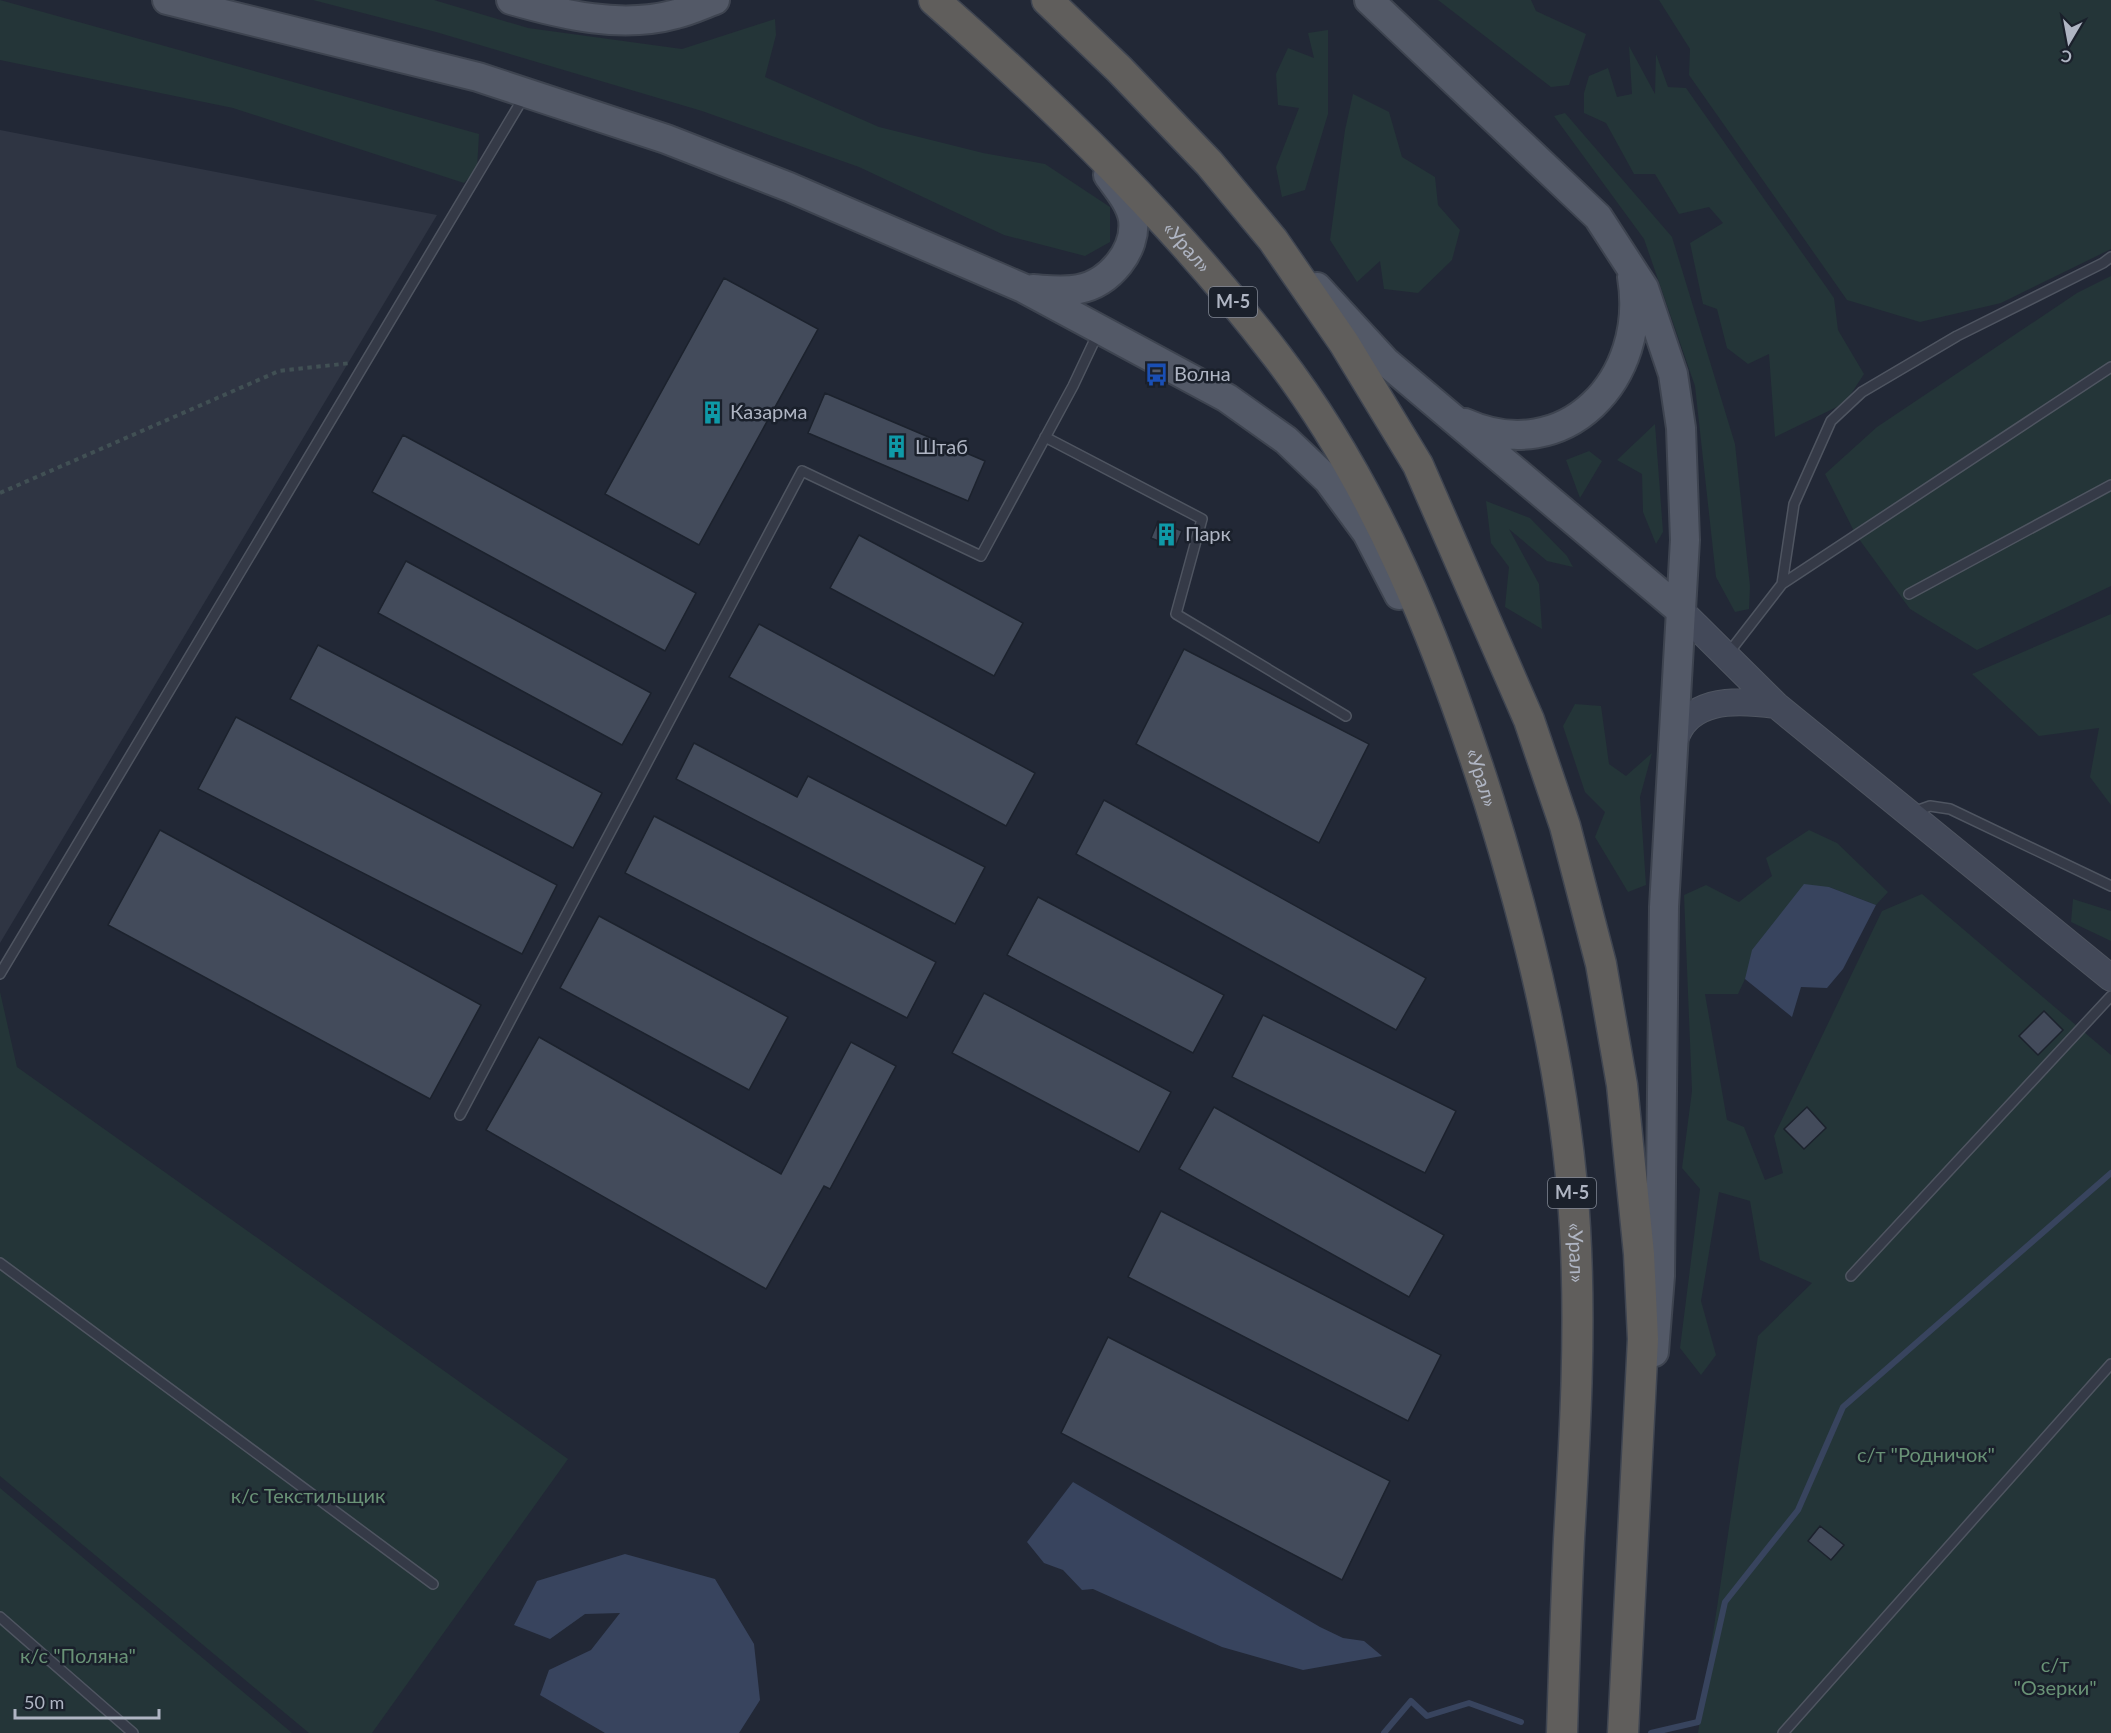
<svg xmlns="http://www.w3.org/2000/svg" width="2111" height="1733" font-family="Lato,sans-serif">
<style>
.airport{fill:#2f3543}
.green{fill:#243538}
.water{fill:#38445e}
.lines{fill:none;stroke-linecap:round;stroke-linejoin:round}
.stream{stroke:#38445e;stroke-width:6}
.building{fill:#434b5b;stroke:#1c222d;stroke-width:1.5}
.service-casing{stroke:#4f5561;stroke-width:12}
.secondary-casing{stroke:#4f5561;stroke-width:28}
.primary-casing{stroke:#3e4450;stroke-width:32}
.trunk-casing{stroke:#3f4551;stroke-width:33}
.path{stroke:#415054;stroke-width:4;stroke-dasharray:4.5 4.5;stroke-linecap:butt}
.service{stroke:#353a47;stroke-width:9}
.secondary{stroke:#434959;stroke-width:26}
.primary{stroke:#535967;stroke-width:28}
.trunk{stroke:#605e5c;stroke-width:30}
.labels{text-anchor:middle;stroke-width:5;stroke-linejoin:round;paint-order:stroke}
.shield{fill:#1a202b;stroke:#828895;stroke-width:1.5}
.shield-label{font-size:18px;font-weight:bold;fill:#afb5c3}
.street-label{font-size:20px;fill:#afb5c3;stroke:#1a202b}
.poi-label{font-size:20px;fill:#afb5c3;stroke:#1a202b;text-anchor:start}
.park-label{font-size:20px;fill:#699276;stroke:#1a202b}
</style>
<rect width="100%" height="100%" fill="#222836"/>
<path class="airport" d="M0,130L437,215L0,943Z"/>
<path class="green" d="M0,0L479,134L477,169L464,183L233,108L0,60Z
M313,0H434L528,28L682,49L775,19L776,35L765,77L879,127L983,153L1045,164L1110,207V242L1085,256L1004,235L859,167L702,111L436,32Z
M1438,0H1531L1536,11L1586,34L1569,85L1551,87Z
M1659,0H2111V249L2001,303L1920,322L1847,300L1689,75L1690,49Z
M1328,30V114L1305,190L1282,197L1276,167L1299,108L1278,105L1276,74L1288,48L1314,58L1308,33Z
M1629,46L1655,94L1656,54L1668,87L1686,88L1834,298L1838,330L1864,374L1845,403L1775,437L1769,354L1748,364L1727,348L1717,309L1703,304L1690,243L1723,223L1709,207L1679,214L1655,174H1634L1606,123L1584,113V93L1589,76L1608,68L1617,97L1632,94Z
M1353,94L1389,112L1402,157L1435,177L1438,205L1460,230L1452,260L1418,293L1384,289L1380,261L1357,282L1330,240L1345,130Z
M1565,113L1672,237L1735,444L1750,586L1749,609L1735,612L1716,577L1695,386L1644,239L1554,116Z
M2111,276V586L1977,650L1910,609L1856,535L1825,474L1877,427L2077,293Z
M1655,424L1663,532L1656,544L1643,512L1642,474L1617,460Z
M1589,451L1602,461L1580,498L1566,460Z
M1486,501L1530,518L1567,556L1573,567L1547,561L1509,529L1539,584L1542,629L1505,607L1509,567L1491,543Z
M2111,614V805L2090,777L2099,728L2039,736L1972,674Z
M1575,704L1601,706L1609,764L1626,776L1652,753L1640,797L1646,885L1628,892L1595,837L1605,812L1585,792L1563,726Z
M1809,830L1837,843L1888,892L1876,905L1829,887L1745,979L1738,994H1705L1727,1120L1744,1127L1765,1180L1783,1173L1774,1136L1882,911L1922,894L2111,1055V1733H1698L1758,1336L1812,1283L1760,1260L1750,1201L1719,1192L1701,1301L1716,1355L1701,1375L1680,1348L1700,1189L1682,1168L1692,1091L1684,895L1706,885L1739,902L1772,876L1766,858Z
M2073,899L2111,911V941L2071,922Z
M0,992L17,1067L568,1459L372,1733H309L0,1476Z
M0,1488L292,1733H0Z"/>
<path class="water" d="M1804,884L1829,887L1876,905L1843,969L1827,988L1801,987L1792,1017L1745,979L1752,950Z
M1073,1482L1320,1627L1343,1638L1364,1641L1382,1656L1303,1670L1222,1647L1093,1589L1082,1590L1063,1570L1044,1563L1027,1542Z
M625,1554L715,1579L754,1644L760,1700L739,1733H605L540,1695L549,1670L591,1650L620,1613L585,1614L550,1639L514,1625L537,1581Z"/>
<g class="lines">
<path class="stream" d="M1384,1733L1411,1701L1427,1716L1469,1703L1521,1722
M1651,1733L1698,1722L1725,1602L1798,1510L1843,1407L2111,1173"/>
</g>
<path class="building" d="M724,278L818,329L699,545L605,494Z
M825,393L985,461L968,501L808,433Z
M403,435L696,593L665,651L372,492Z
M1158,521L1182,531L1175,548L1151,538Z
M859,535L1023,623L994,676L830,588Z
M406,561L651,693L622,745L378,613Z
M759,624L1035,773L1006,826L729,677Z
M318,645L602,793L573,848L290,699Z
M1184,649L1369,744L1319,843L1136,744Z
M236,717L557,885L522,954L198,789Z
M694,743L797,797L808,776L985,867L955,924L676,779Z
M1104,800L1426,978L1396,1030L1076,854Z
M654,816L936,962L907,1018L625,873Z
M160,830L481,1005L430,1099L108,925Z
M1038,897L1224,995L1193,1053L1007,955Z
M599,916L788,1017L749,1090L560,988Z
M984,993L1171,1092L1139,1152L952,1053Z
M2044,1011L2063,1030L2038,1055L2019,1036Z
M1263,1015L1456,1111L1425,1173L1232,1077Z
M539,1037L781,1174L851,1042L896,1066L830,1189L824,1186L766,1289L486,1130Z
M1214,1107L1444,1235L1409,1297L1179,1169Z
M1807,1107L1826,1128L1804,1149L1784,1129Z
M1161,1211L1441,1355L1408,1421L1128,1277Z
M1108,1337L1390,1481L1342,1580L1061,1433Z
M1820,1526L1844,1545L1831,1560L1808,1541Z"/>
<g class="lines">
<defs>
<path id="service" d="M1045,437L1202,519L1176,614L1346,716
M1782,584L1794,504L1831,421L1862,392L1957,336L2103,263L2111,257
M1909,594L2111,485
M1727,655L1782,584L2111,367
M1913,812L1930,806L1950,809L2111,886
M0,974L525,95
M460,1115L802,471L981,556L1073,386L1098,333
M0,1263L433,1584
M1851,1276L2111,996
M0,1617L133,1733
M1783,1733L2111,1364"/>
<path id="secondary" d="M1680,610L1776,705L2111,978
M1672,745C1676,738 1678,730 1683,724C1704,697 1746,701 1776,705"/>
<path id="primary" d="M167,0L478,77L666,139L789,187L1023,288L1227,398L1286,440L1328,480L1367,533L1399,595
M511,0C563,15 622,29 676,14C689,11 702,5 715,0
M1369,0L1598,217L1644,288L1673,374L1681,428L1685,540L1664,907L1660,1276L1654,1352
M1317,287L1386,362L1680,610
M1033,289C1049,290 1063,292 1079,289C1110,283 1137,250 1133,219C1130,202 1117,188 1108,175
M1465,423C1566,468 1649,378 1632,277"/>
<g id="trunk">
<path id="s1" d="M934,0C1058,109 1177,225 1277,356C1378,488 1439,644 1489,801C1532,939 1567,1083 1575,1228C1581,1332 1575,1435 1569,1539C1566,1604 1564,1668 1562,1733"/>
<path d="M1047,0L1119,69L1209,163L1273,240L1344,343L1418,465L1529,720L1565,826L1601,964L1622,1085L1639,1254L1643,1339L1623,1733"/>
</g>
</defs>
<use href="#service" class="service-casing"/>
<use href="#secondary" class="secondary-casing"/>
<use href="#primary" class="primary-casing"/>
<use href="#trunk" class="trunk-casing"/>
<path class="path" d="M0,493L279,371L351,363"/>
<use href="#service" class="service"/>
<use href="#secondary" class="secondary"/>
<use href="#primary" class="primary"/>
<use href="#trunk" class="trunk"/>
</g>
<defs>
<symbol id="bus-bare" viewBox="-9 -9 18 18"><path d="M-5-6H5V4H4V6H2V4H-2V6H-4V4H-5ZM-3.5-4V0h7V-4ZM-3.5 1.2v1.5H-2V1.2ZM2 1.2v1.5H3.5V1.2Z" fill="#1a4fb4" stroke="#1a202b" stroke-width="2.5" paint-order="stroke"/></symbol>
<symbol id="building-bare" viewBox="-9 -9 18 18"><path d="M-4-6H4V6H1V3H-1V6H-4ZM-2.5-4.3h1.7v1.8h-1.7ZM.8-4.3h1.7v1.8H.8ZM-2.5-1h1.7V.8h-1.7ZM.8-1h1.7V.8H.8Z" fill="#0f9aa8" stroke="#1a202b" stroke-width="2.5" paint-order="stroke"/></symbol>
</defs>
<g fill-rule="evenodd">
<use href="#bus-bare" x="1140" y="358" width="33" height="33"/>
<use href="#building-bare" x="696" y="396" width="33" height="33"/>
<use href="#building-bare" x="880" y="430" width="33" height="33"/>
<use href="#building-bare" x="1150" y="518" width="33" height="33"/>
</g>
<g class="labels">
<g class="shield">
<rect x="1209" y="287" width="48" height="30" rx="4.5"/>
<rect x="1548" y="1178" width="48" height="30" rx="4.5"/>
</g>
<g class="shield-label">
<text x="1233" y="308">М-5</text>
<text x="1572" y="1199">М-5</text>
</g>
<g class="street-label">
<text dy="7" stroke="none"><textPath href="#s1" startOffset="354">«Урал»</textPath></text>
<text dy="7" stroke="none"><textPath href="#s1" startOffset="966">«Урал»</textPath></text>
<text dy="7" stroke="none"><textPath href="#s1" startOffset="1452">«Урал»</textPath></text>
</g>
<g class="poi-label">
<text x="1174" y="381">Волна</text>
<text x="730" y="419">Казарма</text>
<text x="915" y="454">Штаб</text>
<text x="1185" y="541">Парк</text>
</g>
<g class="park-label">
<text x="1926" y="1462">с/т "Родничок"</text>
<text x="308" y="1503">к/с Текстильщик</text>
<text x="78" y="1663">к/с "Поляна"</text>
<text x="2055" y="1672">с/т<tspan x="2055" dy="23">"Озерки"</tspan></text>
</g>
</g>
<g transform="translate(2069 42) rotate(190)" stroke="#1a202b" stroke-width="4.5" paint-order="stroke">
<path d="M0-4.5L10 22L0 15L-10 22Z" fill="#afb5c3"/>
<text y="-9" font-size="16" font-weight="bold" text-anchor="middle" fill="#afb5c3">С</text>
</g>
<path d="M15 1709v9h144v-9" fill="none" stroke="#afb5c3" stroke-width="3"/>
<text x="24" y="1709" font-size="18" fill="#afb5c3" stroke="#1a202b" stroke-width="4.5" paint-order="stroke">50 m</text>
</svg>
